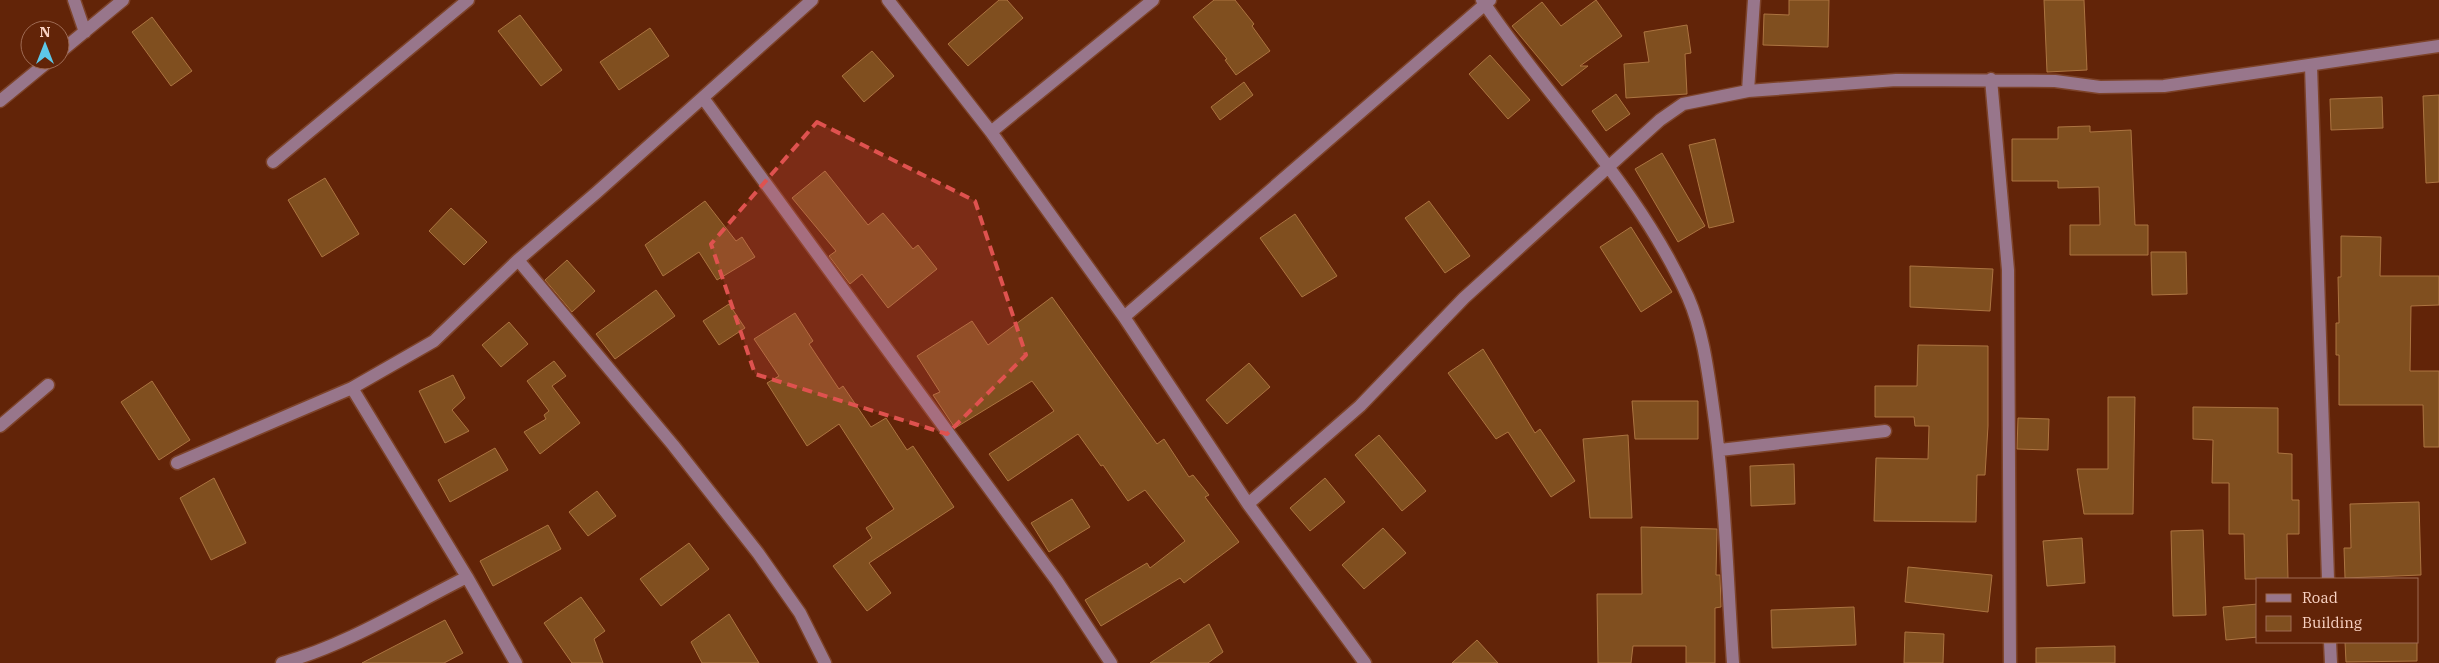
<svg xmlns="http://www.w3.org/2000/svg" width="2439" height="663" font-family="'IBM Plex Serif',serif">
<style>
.building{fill:#804f1f;stroke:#ac7441}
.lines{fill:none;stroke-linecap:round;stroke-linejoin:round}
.minor-casing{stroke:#7d432a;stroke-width:15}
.minor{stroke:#98768b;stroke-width:12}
.marked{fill:#df524f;fill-opacity:0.2;stroke:#df524f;stroke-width:4;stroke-dasharray:10 6;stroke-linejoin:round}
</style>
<rect width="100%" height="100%" fill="#622408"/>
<path class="building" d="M999,0H1007L1023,18L968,66L948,44Z
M1214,0H1235L1254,24L1252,26L1270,51L1236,75L1225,60L1227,59L1193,17Z
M1596,0L1622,36L1580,66H1588L1562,86L1512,26L1542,2L1561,26Z
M1789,0H1829L1828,47L1763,45L1764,14L1789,15Z
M2044,0H2084L2087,70L2047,72Z
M520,15L562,70L541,86L498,31Z
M152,17L192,71L171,86L132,32Z
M1687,25L1691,53L1685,54L1687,94L1626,98L1624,64L1649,62L1644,32Z
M650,28L669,56L619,90L600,62Z
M872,51L894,76L864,102L842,76Z
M1490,55L1530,100L1508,119L1469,74Z
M1244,82L1253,95L1220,120L1211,107Z
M1616,94L1630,114L1606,131L1592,111Z
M2439,95V182L2426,183L2423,96Z
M2382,97L2383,128L2331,130L2330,99Z
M2090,126V132L2131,130L2135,225H2148V255H2070V225H2100L2099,187L2058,188V181H2012V139H2058V127Z
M1715,139L1734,222L1709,228L1689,145Z
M1662,153L1705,226L1678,242L1635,169Z
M825,171L868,225L883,213L913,249L918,245L937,269L888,308L862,274L850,284L829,256L836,251L792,198Z
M325,178L359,234L322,257L288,200Z
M705,201L736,241L742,237L755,257L717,280L699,252L663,276L645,245Z
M1429,201L1470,256L1445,273L1405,218Z
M451,208L487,242L464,265L429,231Z
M1295,214L1337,276L1302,297L1260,238Z
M1631,227L1672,292L1641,312L1600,247Z
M2341,236L2381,237L2380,276H2439V305L2411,306L2410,371H2439V447H2424L2423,405H2339V355H2336V323H2339L2338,277H2341Z
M2151,252H2186L2187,294L2152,295Z
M567,260L595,291L572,312L545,280Z
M1910,266L1993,269L1990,311L1910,307Z
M656,290L675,316L615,359L596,334Z
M1052,297L1157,444L1164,439L1189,477L1193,475L1209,495L1205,497L1239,542L1184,583L1180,578L1101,626L1085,600L1147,563L1150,568L1185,541L1145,490L1128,501L1103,465L1101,466L1078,434L1008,481L989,454L1054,411L1032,381L955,428L933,395L940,392L917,356L972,321L988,345Z
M729,304L745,328L719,345L703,321Z
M795,313L813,341L809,344L839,389L843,386L871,427L886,418L907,450L913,446L954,507L869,563L891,593L867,611L833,566L872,538L866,528L894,509L839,424L807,446L767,383L779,376L754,339Z
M509,322L528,344L501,367L482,345Z
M1918,345L1988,346V426L1985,475H1977L1976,522L1874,521L1876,458L1928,459L1929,426H1915L1914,417H1875V386H1917Z
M1483,349L1535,433L1540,429L1575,481L1551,497L1508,432L1496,439L1448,373Z
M554,361L566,376L552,386L580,423L540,454L524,432L546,419L544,415L549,411L527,381Z
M1249,363L1270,387L1227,424L1206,400Z
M453,375L465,398L452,410L469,431L445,443L419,391Z
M152,381L190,440L159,460L121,402Z
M2108,397H2135L2133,514H2084L2077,469H2108Z
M1632,401H1698V439H1635Z
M2193,407L2278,408V453L2292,454V500H2299V534H2287L2288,579H2245L2244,534H2229V483H2212L2213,440L2193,439Z
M2018,418L2049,419L2048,450L2017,449Z
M1379,435L1426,491L1402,511L1355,455Z
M1628,435L1632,518H1590L1583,439Z
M495,448L508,470L450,502L438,480Z
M1794,464L1795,504L1751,506L1750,466Z
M214,478L246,543L211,560L180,498Z
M1325,478L1345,502L1310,531L1290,508Z
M597,491L616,516L588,536L569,512Z
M1072,499L1090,527L1049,552L1031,523Z
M2419,502L2421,575L2345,578L2344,548H2351L2350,504Z
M548,525L561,549L493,586L480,561Z
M1641,527L1717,529L1716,575H1720L1721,607L1715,608V663H1686V646H1633L1631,663H1598L1597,594H1642Z
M1383,528L1406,553L1364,589L1342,565Z
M2203,530L2206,615L2173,616L2171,531Z
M2082,538L2085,583L2047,586L2043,541Z
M689,543L709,569L661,606L640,579Z
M1908,567L1992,575L1988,612L1905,602Z
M581,597L605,631L594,639L603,663H572L544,623Z
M2258,604V637L2226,640L2223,607Z
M1854,607L1856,645L1772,648L1771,610Z
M729,614L759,663H702L691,642Z
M445,620L463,653L444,663H362Z
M1209,624L1223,652L1208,663H1150Z
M1905,632L1944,634L1943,663H1904Z
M1477,640L1498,663H1452Z
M2345,642H2417V661L2346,662Z
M2115,646V663H2036V648Z"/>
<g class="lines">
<defs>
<path id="minor" d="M74,0L85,32
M888,0L991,132L1124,317L1248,504L1365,663
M1482,0C1549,100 1638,186 1688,297C1702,329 1707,365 1712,400C1725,487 1727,575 1733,663
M60,52L123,0
M2311,66L2328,579
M1991,79L2008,270L2010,663
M1748,91L1754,0
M703,98L1057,581L1111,663
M0,101L50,60
M991,132L1153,0
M273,162L468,0
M518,260L673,445L758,553L800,613L825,663
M1124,317L1490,0
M352,388L467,577L516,663
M0,426L48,385
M1720,450L1885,431
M177,463L352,388L434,341L518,260L596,193L812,0
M1248,504L1360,406L1464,298L1660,120L1683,104L1748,91L1896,80L2055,81L2100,87L2164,86L2439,46
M2330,642L2331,663
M282,663C347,645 407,607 467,577"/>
</defs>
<use href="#minor" class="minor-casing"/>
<use href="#minor" class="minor"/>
</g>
<path class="marked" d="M817,122L975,201L1026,355L947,434L755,374L711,244Z"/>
<rect x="2256" y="578" width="162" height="65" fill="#622408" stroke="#9e6a53"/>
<rect x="2266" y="594" width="25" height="8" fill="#98768b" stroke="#9e6a53"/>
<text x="2302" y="603" font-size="15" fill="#f9d2c3">Road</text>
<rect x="2266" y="616" width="25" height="15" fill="#804f1f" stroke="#9e6a53"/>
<text x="2302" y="628" font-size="15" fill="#f9d2c3">Building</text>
<g transform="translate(45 45)"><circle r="24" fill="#622408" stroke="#9e6a53"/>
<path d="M0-4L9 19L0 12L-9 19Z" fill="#5dc7e8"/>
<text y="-8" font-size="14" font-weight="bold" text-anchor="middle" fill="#f9d2c3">N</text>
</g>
</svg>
